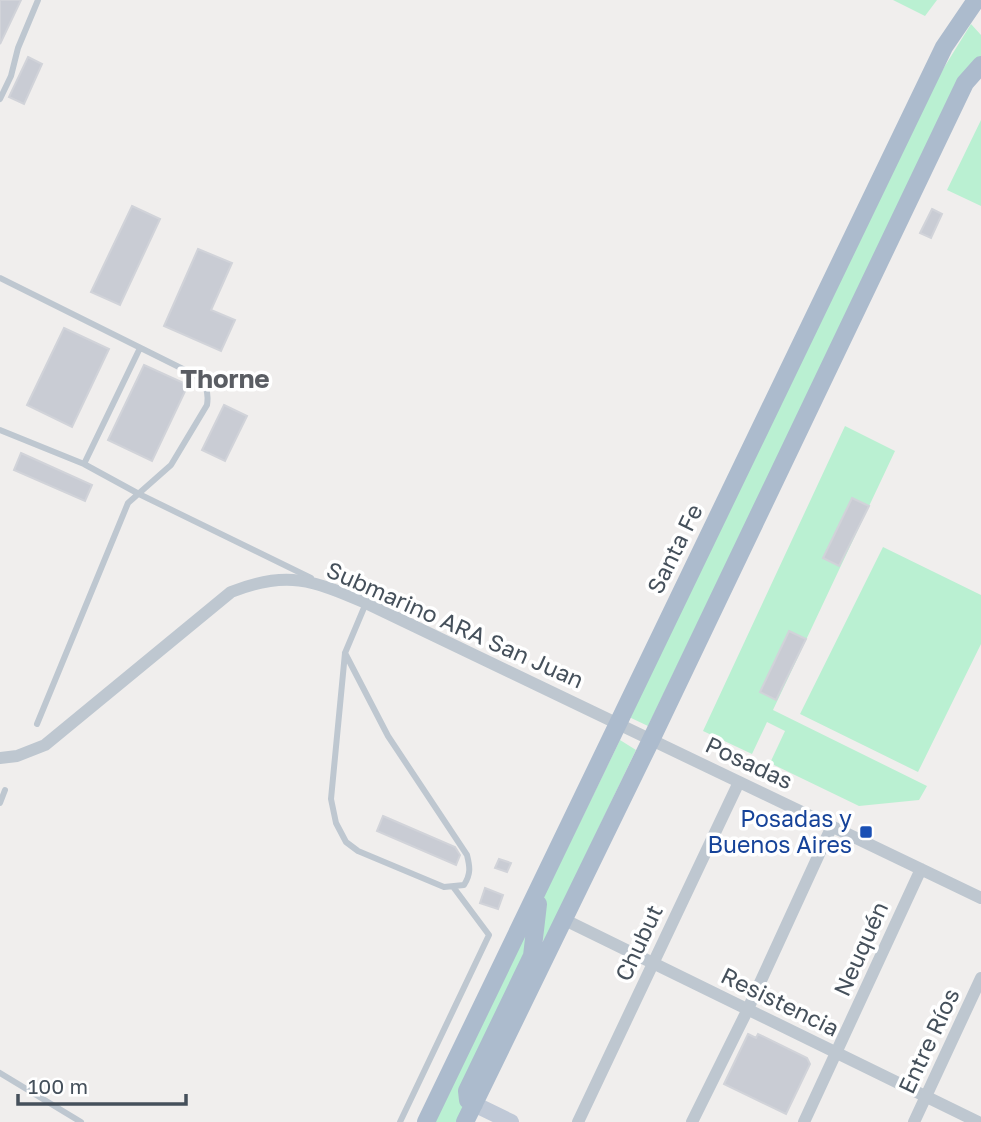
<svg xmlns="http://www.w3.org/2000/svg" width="981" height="1122" font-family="'Golos Text',sans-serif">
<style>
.green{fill:#baf0d2}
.building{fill:#c9ccd4;stroke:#d1d3d9;stroke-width:2}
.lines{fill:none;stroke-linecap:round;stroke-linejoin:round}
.lane{stroke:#bec7d0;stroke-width:6}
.street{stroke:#bec7d0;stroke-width:12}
.secondary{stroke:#c0c9d7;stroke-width:16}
.primary{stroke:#acbbcd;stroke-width:18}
.transit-dot{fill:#1a4fb4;stroke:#fff;stroke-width:2.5}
.labels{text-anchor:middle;stroke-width:7;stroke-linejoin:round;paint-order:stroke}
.street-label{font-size:23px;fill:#45505b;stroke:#fff}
.transit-label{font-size:23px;fill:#164399;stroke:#fff;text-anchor:end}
.quarter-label{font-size:26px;font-weight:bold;fill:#5a5d63;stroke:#fff}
</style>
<rect width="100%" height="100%" fill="#f0eeed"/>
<path class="green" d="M893,0H937L925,16Z
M971,24L981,35V57L961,76L648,726L629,717L940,74Z
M981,120V206L947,190Z
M845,426L895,451L773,710L927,786L919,800L859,806L770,763L785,731L767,722L752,754L703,731Z
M883,547L981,595V644L918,772L800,714Z
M620,740L636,750L543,944L544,896Z
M532,921L529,952L458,1122H435Z"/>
<path class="building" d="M0,0H21L0,44Z
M28,57L42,64L24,104L9,97Z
M132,206L160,219L120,305L91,292Z
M932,209L942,214L931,238L920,233Z
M198,249L232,263L211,310L235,320L221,351L164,326Z
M64,328L109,349L72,427L27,405Z
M144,365L188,385L152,461L108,440Z
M224,405L247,416L225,461L202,450Z
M21,453L92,485L85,501L14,470Z
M852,498L869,506L839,566L823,558Z
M789,631L806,639L776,700L760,692Z
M383,816L455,847L460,855L456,865L377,831Z
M499,859L511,863L507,872L495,868Z
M485,888L503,895L498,909L480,903Z
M748,1034L756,1038L758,1034L807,1058L810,1064L786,1114L724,1084Z"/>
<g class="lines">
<path class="lane" d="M0,99L11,76L18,48L38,0
M0,278L195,375C206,383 209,392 207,405L171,465L128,503L37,724
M0,430L84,464L139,494L311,578
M84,464L140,348
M345,653L388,736L467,855C470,867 471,874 464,885L444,887L358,851L346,842L336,823L331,799L345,653L366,603
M0,803L5,790
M0,1073L81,1122
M400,1122L489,935L454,888"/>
<path class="street" d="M0,758L17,756L45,745L231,592C286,570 313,580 366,603L981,898
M563,919L978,1122
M578,1122L739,782
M692,1122L747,1011L832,826
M804,1122L921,869
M914,1122L981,978"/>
<path class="secondary" d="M474,1104L511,1122"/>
<path class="primary" d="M474,1104L468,1100L467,1091L532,956L538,904
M426,1122L944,47L976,0
M465,1122L651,740L965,83L981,65"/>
</g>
<rect class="transit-dot" x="859" y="825" width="14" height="14" rx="3.5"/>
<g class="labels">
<g class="street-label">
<text transform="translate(675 549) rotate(-64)" y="8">Santa Fe</text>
<text transform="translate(455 625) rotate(24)" y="8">Submarino ARA San Juan</text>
<text transform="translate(749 763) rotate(25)" y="8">Posadas</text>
<text transform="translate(639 943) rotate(-65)" y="8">Chubut</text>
<text transform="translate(861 949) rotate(-66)" y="8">Neuquén</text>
<text transform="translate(780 1002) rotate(26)" y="8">Resistencia</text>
<text transform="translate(929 1041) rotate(-65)" y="8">Entre Ríos</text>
</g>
<g class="transit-label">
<text x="852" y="827">Posadas y<tspan x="852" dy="26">Buenos Aires</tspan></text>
</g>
<g class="quarter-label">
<text x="225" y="388">Thorne</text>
</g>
</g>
<path d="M18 1094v10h168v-10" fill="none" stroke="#45505b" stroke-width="3.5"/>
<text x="28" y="1094" font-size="21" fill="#45505b" stroke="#ffffff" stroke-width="5" paint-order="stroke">100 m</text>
</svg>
